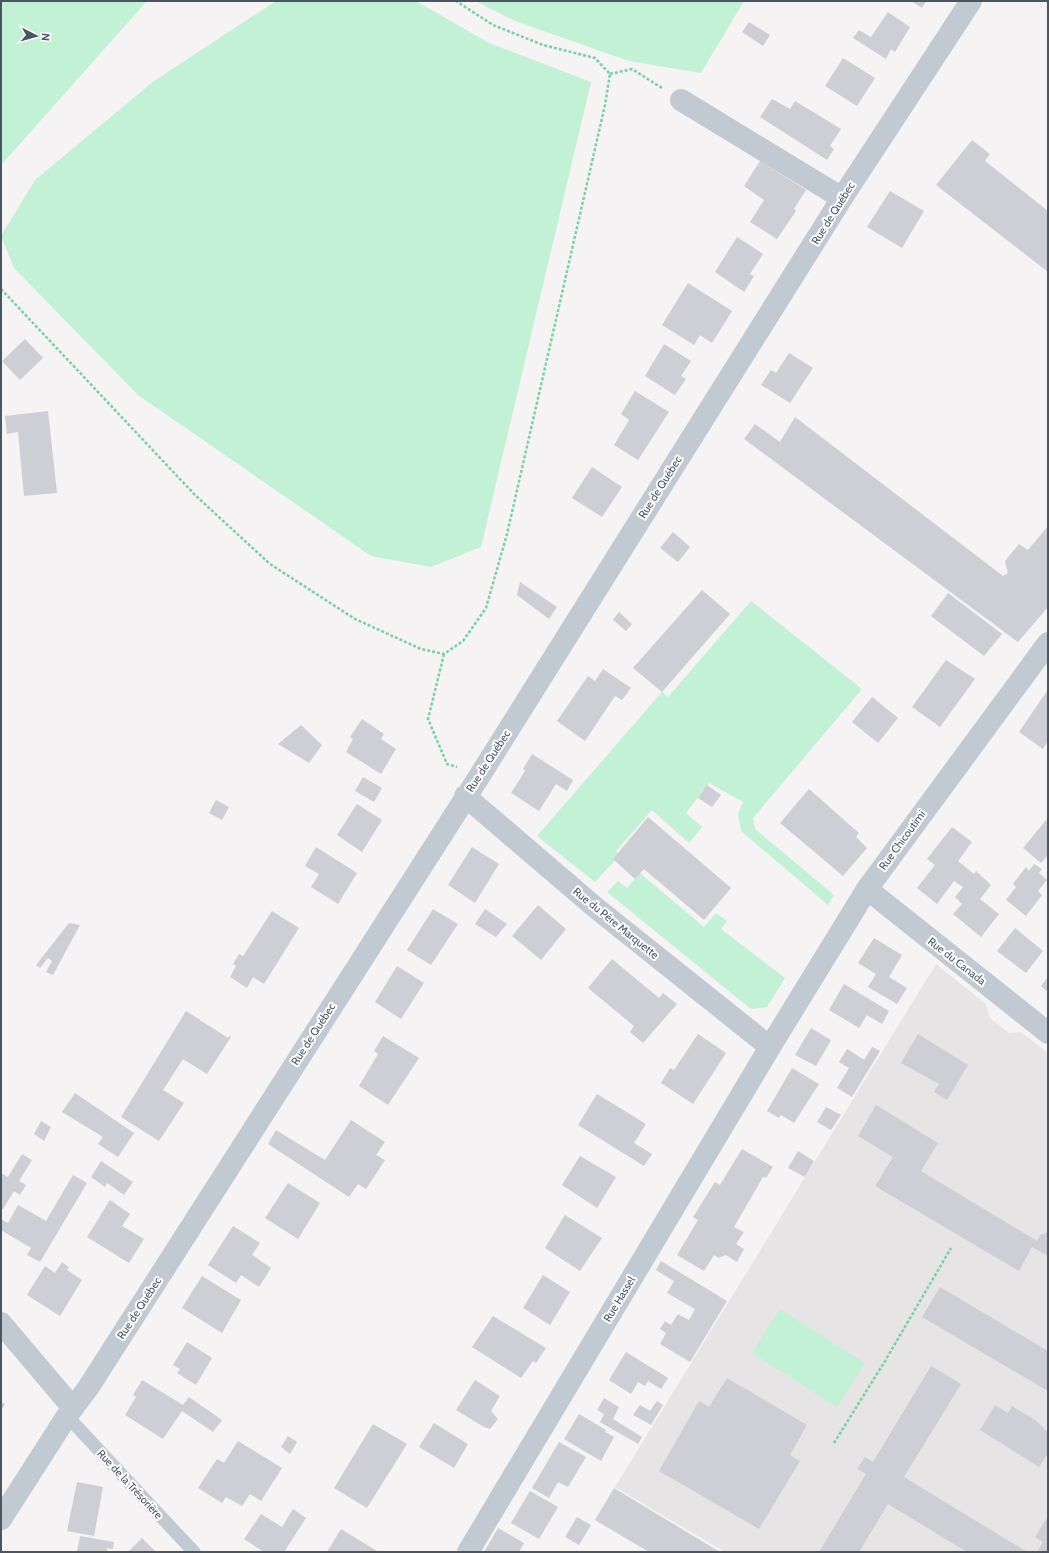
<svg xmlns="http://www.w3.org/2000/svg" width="1049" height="1553" font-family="Cabin,sans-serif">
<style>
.education{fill:#e6e4e5}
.green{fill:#c3f1d5}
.building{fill:#cdcfd5}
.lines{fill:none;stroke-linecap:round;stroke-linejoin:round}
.path{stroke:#7ad0a6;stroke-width:2.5;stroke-dasharray:3 2;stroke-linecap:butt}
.lane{stroke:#c1cad2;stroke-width:13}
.street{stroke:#c1cad2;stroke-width:22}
.labels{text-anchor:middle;stroke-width:4;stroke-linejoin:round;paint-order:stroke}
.street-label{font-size:11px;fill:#4a5661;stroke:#fff}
</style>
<rect width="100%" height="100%" fill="#f5f3f3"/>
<path class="education" d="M936,964L986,1004L990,1018L1009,1033L1021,1032L1048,1053V1552H725L615,1487Z"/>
<path class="green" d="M1,1H147L1,165Z
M276,1H416L489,43L591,82L481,547L431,567L371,556L138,395L14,268L1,236L35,180L154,81Z
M475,1H744L701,73L629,61L515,21Z
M751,601L862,689L753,818L755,829L834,895L828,905L741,831L738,814L743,802L709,783L686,813L702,827L689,843L652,810L616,851L620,855L595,882L537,836L662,692L668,697Z
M640,873L704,927L716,913L727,921L721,929L785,978L767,1007L751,1009L607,892L618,881L627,888Z
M780,1309L865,1363L837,1407L752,1353Z"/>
<path class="building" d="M911,1H926L922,8Z
M888,12L910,27L895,52L891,49L886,59L853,38L859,30L871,37Z
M749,22L770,35L763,46L742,32Z
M843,58L875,78L857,106L825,86Z
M772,99L790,109L795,101L841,129L830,146L834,149L827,160L760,117Z
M972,140L990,154L985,161L1048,211V272L936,185Z
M760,161L806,190L794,209L796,211L777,239L750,222L764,200L744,186Z
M890,191L924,211L902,248L867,227Z
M737,237L763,254L750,274L754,276L744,292L715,272Z
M688,283L732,311L712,343L700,335L694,345L662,325Z
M25,339L43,358L20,380L2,361Z
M664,344L691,361L681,376L686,379L675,395L645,376Z
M789,353L813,368L790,403L761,385L771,370L776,373Z
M635,391L669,412L638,460L614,445L629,420L621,414Z
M48,411L57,493L24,496L18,432L7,434L5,416Z
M795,417L1003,576L1008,573L1005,561L1019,544L1028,550L1048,526V607L1018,642L744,439L755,424L780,442Z
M592,467L622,487L602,517L572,498Z
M673,532L690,547L678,562L660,548Z
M520,582L557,607L549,619L517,595Z
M702,590L730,614L662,692L633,668Z
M948,593L1002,634L984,656L931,616Z
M619,612L632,624L626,631L613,620Z
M946,660L975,679L940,727L912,707Z
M603,669L631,688L622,700L615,696L585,741L557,721L588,676L595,681Z
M1047,691L1048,741L1043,749L1019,732Z
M872,697L898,718L878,743L852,722Z
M362,719L384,734L381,739L396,749L381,774L346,752L353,739L350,737Z
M301,725L322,745L309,763L278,744Z
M532,754L573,780L567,791L556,784L539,811L511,793L525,771L523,769Z
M363,777L382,788L374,802L355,791Z
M707,785L721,795L712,807L698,798Z
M809,789L859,833L856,837L867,848L843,876L780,823Z
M216,800L229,807L222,820L209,813Z
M357,804L382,820L362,852L337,835Z
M648,817L731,888L704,920L644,869L635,879L613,859Z
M1046,820L1048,822V855L1041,863L1023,848Z
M952,827L972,842L958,861L974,874L976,871L991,885L980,899L999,914L981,937L953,914L962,904L955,897L963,887L954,881L937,904L917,888L935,865L927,859Z
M316,847L357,873L338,904L311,887L319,874L305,866Z
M472,847L499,864L475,903L448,885Z
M1034,864L1042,869L1039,873L1047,880L1038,891L1042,895L1026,916L1006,900L1016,887L1013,884L1026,867L1029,871Z
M538,905L566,929L541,960L512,936Z
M433,909L458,924L431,965L407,950Z
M485,909L507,924L496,937L475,924Z
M272,911L299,928L264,984L253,977L247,988L230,977L236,966L233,964L239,954L243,956Z
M69,923L80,925L53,975L46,972L52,961L48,958L40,968L36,965Z
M1015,928L1043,951L1026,973L997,951Z
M874,938L902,955L889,977L907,988L897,1004L868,987L876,974L858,963Z
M612,959L659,998L663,993L677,1004L643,1043L630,1032L634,1026L588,988Z
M397,966L424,983L401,1019L375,1002Z
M1048,977V992L1041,986Z
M844,984L889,1011L882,1024L867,1015L859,1028L829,1010Z
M186,1011L228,1038L229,1036L231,1037L207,1074L183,1059L163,1090L184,1103L159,1141L121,1117Z
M811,1028L831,1040L816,1066L795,1055Z
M698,1034L726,1053L693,1104L661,1083L670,1068L674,1070Z
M918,1034L968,1065L947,1100L934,1092L939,1084L901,1063Z
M383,1036L419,1058L388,1105L359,1086L378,1054L374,1051Z
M872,1047L880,1051L852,1097L837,1088L849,1068L839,1062L847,1049L864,1060Z
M792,1068L819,1084L794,1123L781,1115L779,1118L767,1111Z
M75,1093L134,1133L118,1157L98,1144L103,1137L62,1112Z
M597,1094L646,1124L634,1143L652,1154L644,1166L578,1125Z
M876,1105L938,1143L921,1171L1037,1241L1040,1235L1048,1232V1256L1032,1247L1019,1271L875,1186L893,1157L858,1136Z
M826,1107L841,1115L831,1130L817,1122Z
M351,1120L385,1142L376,1155L385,1160L366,1189L358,1184L349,1197L268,1144L276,1130L325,1160Z
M41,1121L51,1127L44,1141L34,1134Z
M742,1149L773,1167L766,1178L763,1177L734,1227L744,1232L736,1244L744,1249L737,1262L726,1255L718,1258L714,1255L704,1271L677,1255L698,1220L693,1217L715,1182L720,1185Z
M798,1151L814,1161L805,1177L788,1168Z
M22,1154L32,1160L19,1181L26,1185L20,1195L14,1191L3,1209L1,1208V1173L8,1177Z
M580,1156L616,1177L597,1208L562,1185Z
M101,1161L133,1182L124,1195L107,1183L105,1187L91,1177Z
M73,1175L87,1183L40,1262L27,1255L31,1248L1,1230V1219L8,1223L18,1205L46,1221Z
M288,1183L320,1203L298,1239L265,1218Z
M110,1200L130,1214L122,1226L144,1239L129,1263L87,1237Z
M565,1215L602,1238L580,1271L545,1248Z
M233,1226L260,1243L252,1255L271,1268L259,1287L241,1275L236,1283L208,1265Z
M661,1261L727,1301L690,1362L660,1344L666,1333L660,1329L665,1321L671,1325L678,1314L689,1320L695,1309L667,1293L674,1281L656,1270Z
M62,1262L69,1267L67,1270L82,1280L60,1316L27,1295L45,1266L55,1273Z
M543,1275L570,1292L550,1325L523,1308Z
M202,1276L241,1300L222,1333L182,1308Z
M940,1287L1048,1351V1391L922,1317Z
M493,1316L546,1348L536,1363L533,1361L521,1378L472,1347Z
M187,1342L212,1358L196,1385L177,1373L180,1369L173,1365Z
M626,1352L668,1378L661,1389L648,1381L645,1386L638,1382L631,1394L609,1380Z
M931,1366L961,1384L904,1477L1027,1552H967L888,1504L859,1552H819L866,1474L857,1469L865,1457L873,1462Z
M727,1378L807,1425L790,1455L800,1461L759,1529L659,1471L699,1401L709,1407Z
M142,1380L183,1405L189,1397L222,1420L213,1432L182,1411L163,1439L125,1415L136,1397L133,1395Z
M475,1380L500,1396L491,1411L498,1419L490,1429L484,1427L456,1410Z
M604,1398L619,1407L613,1419L642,1437L638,1444L600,1422L604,1414L597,1410Z
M657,1401L663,1405L651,1425L633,1415L640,1405L650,1411Z
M1,1402L5,1404L1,1410Z
M995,1405L1008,1413L1012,1406L1035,1420L1048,1432V1453L1039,1467L980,1430Z
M579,1414L606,1430L605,1432L614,1437L601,1461L564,1439Z
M434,1423L468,1444L454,1468L419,1447Z
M373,1424L407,1444L367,1508L334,1488Z
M288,1436L297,1442L290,1454L281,1447Z
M238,1441L282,1468L261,1501L250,1494L242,1506L226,1497L222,1503L198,1488L217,1459L224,1463Z
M559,1442L586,1457L568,1487L558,1482L549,1498L532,1488Z
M77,1482L103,1487L94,1536L67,1531Z
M614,1488L720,1552H649L595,1520Z
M530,1491L558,1507L539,1539L511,1523Z
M293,1509L306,1518L284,1552H264L244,1539L261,1514L282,1527Z
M577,1517L591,1525L579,1545L565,1537Z
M1046,1519L1048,1521V1552H1037L1043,1542L1035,1537Z
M498,1528L524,1543L519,1552H484Z
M341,1529L377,1551L327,1552Z
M80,1536L114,1542L113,1549L107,1548V1552H77Z
M142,1538L156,1552H128Z"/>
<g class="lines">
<path class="path" d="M610,74L632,69L662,88
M1,289L195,495L270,564L355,619L421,649L444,654L463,641L486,608L507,534L605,105L610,74L595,58L543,45L493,25L456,1
M444,654L428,719L447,764L457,767
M834,1443L885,1361L951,1248"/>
<path class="lane" d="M67,1416L194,1552"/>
<path class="street" d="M681,100L842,198
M465,796L596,908L770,1047
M867,889L1048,1033
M1,1323L73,1408
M1,1519L67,1416L88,1388L482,772L842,198L971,1
M468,1552L770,1047L867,889L1048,643"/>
</g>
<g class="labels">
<g class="street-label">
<text transform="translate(833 213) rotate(-58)" y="4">Rue de Québec</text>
<text transform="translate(660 487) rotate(-58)" y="4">Rue de Québec</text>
<text transform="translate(488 761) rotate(-57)" y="4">Rue de Québec</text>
<text transform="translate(902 840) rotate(-54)" y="4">Rue Chicoutimi</text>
<text transform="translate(616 923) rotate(39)" y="4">Rue du Père Marquette</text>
<text transform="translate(957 961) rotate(38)" y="4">Rue du Canada</text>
<text transform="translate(313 1034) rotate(-57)" y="4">Rue de Québec</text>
<text transform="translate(619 1299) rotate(-59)" y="4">Rue Hassel</text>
<text transform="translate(139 1308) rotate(-57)" y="4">Rue de Québec</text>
<text transform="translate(130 1484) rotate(47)" y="4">Rue de la Trésorière</text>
</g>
</g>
<rect width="1049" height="1553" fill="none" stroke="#4a5661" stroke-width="4"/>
<g transform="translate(36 36) rotate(96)" stroke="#ffffff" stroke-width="3" paint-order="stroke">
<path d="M0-3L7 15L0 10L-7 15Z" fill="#4a5661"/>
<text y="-6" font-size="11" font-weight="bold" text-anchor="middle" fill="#4a5661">N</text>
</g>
</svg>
